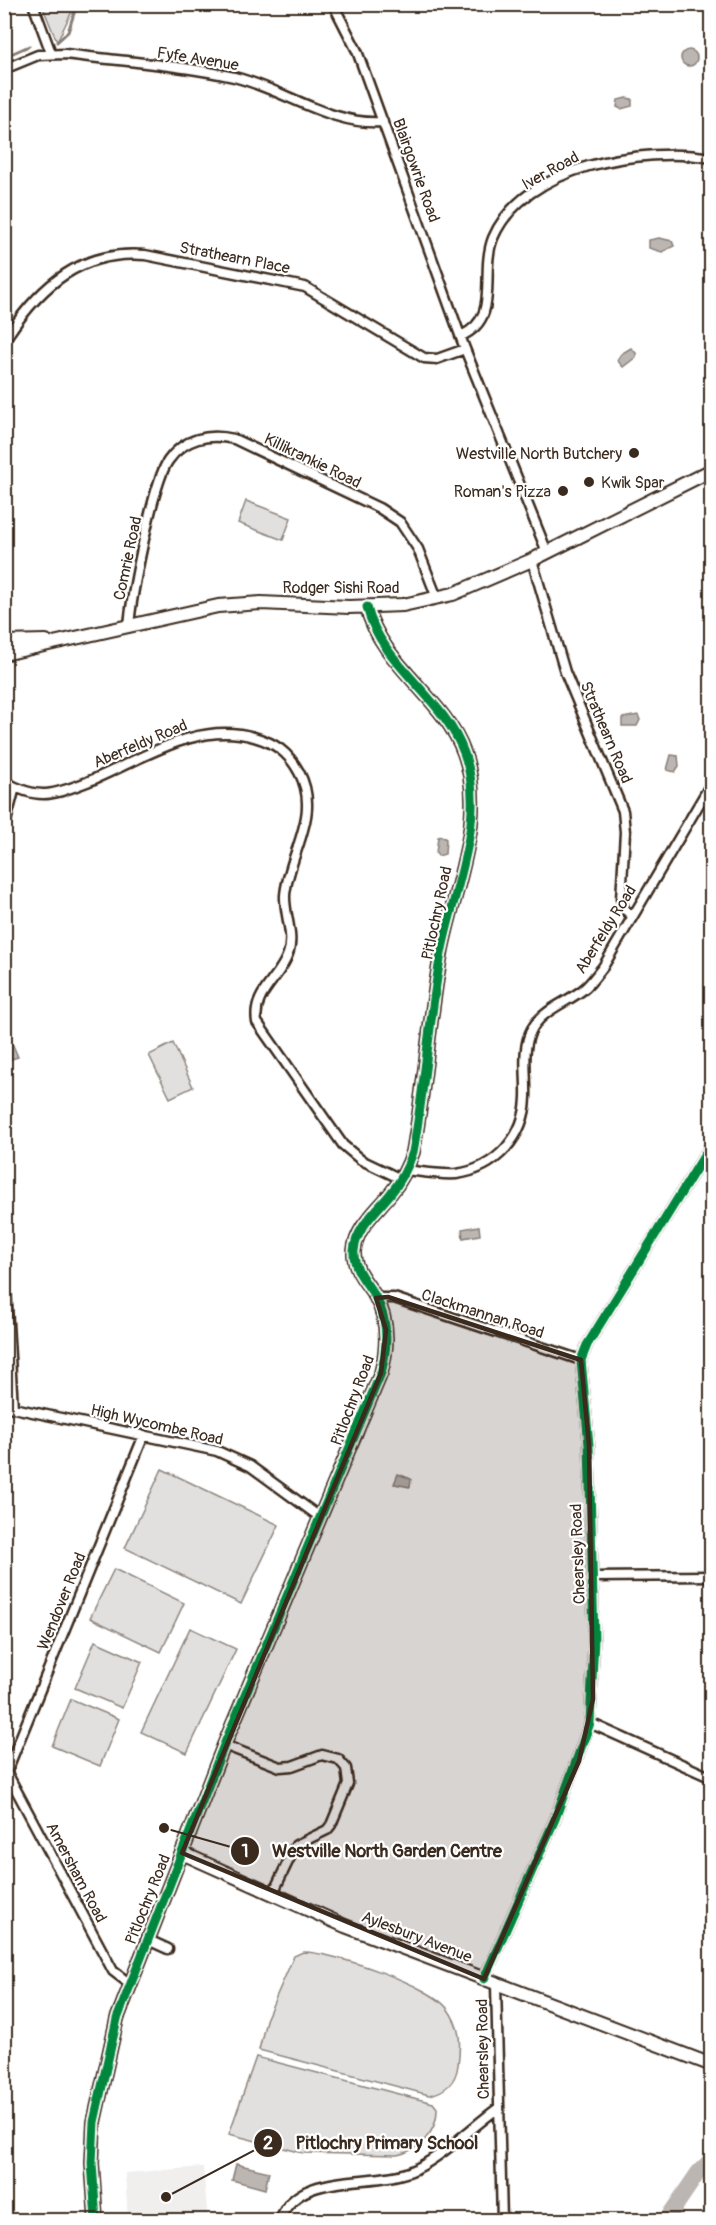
<svg xmlns="http://www.w3.org/2000/svg" width="716" height="2225" font-family="Pangolin,sans-serif">
<style>
.built{fill:#f1efee}
.green{fill:#e2e0de;stroke:#8e857e;stroke-width:1.5}
.water{fill:#bcb6b3;stroke:#887e77;stroke-width:1.5}
.lines{fill:none;stroke-linecap:round;stroke-linejoin:round}
.stream{stroke:#887e77;stroke-width:3}
.river{stroke:#bcb6b3;stroke-width:16}
.street-casing{stroke:#3b2a1e;stroke-width:13}
.secondary-casing{stroke:#3b2a1e;stroke-width:16}
.street{stroke:#fff;stroke-width:8}
.secondary{stroke:#fff;stroke-width:12}
.cycleway-casing{stroke:#fff;stroke-width:13}
.cycleway{stroke:#00873e;stroke-width:9}
.marked{fill:#3b2a1e;fill-opacity:0.2;stroke:#3b2a1e;stroke-width:4.5;stroke-linejoin:round}
.poi-dot{fill:#3b2a1e;stroke:#fff;stroke-width:2}
.labels{text-anchor:middle;stroke-width:4.5;stroke-linejoin:round;paint-order:stroke}
.street-label{font-size:16px;fill:#3b2a1e;stroke:#fff}
.poi-label{font-size:16px;fill:#3b2a1e;stroke:#fff;text-anchor:end}
.leader{fill:none;stroke:#3b2a1e;stroke-width:2}
.callout-dot{fill:#3b2a1e;stroke:#fff;stroke-width:2}
.mark-label{font-size:18px;text-anchor:middle;font-weight:bold;fill:#fff}
.callout-label{font-size:18px;text-anchor:middle;font-weight:bold;fill:#3b2a1e;stroke:#fff;stroke-width:4.5;stroke-linejoin:round;paint-order:stroke}
</style>
<rect width="100%" height="100%" fill="#fff"/>
<filter id="ink" filterUnits="userSpaceOnUse"><feTurbulence type="fractalNoise" baseFrequency=".0167" numOctaves="2"/><feDisplacementMap in="SourceGraphic" scale="12" xChannelSelector="R" yChannelSelector="G"/><feConvolveMatrix kernelMatrix="1 2 1 2 8 2 1 2 1" color-interpolation-filters="sRGB"/></filter>
<g filter="url(#ink)">
<path class="built" d="M203,2167L208,2220H128L125,2173Z"/>
<path class="green" d="M42,5H75L57,42Z
M246,501L291,518L283,540L238,523Z
M173,1043L193,1087L170,1098L149,1055Z
M162,1469L279,1525L241,1604L125,1548Z
M114,1569L184,1603L161,1652L90,1618Z
M190,1628L236,1649L187,1753L141,1732Z
M95,1641L142,1662L122,1708L75,1688Z
M71,1699L119,1719L100,1766L52,1746Z
M303,1952C333,1952 429,1985 447,2008C461,2027 461,2043 458,2065C456,2082 445,2092 429,2095L259,2050L266,2020L294,1956Z
M256,2057L433,2103L437,2108C438,2132 418,2151 397,2155L303,2153L229,2134Z"/>
<path class="water" d="M681 58a8 8 0 1 1 16 0a8 8 0 1 1-16 0Z
M626,98L632,99V106L621,109L617,107L618,100Z
M659,238L672,241L674,246L662,252L649,248V240Z
M631,348L636,353V357L623,367L617,360L621,354Z
M638,715L640,720L637,726H622V718Z
M671,755L678,756L679,766L675,772L667,770Z
M441,836L446,839L445,854L438,856L436,853L438,837Z
M6,1043L13,1045L18,1057L8,1060L5,1047Z
M479,1226L480,1235L463,1238L462,1229Z
M398,1474L411,1479L410,1487L394,1484Z
M236,2164L269,2172L265,2189L232,2180Z"/>
<g class="lines">
<path class="stream" d="M57,42L68,32L77,4
M4,57L29,46"/>
<path class="river" d="M666,2220L698,2173L712,2159"/>
<defs>
<path id="street" d="M33,4L51,53
M333,4L357,51L465,349L547,552
M4,69L38,55L65,54C120,61 180,65 234,77C284,89 331,126 383,122
M8,335C42,284 82,250 145,255L305,287L424,358L437,359L465,349
M461,336C502,318 479,274 493,238C524,165 643,146 712,158
M532,560L565,672L623,811L625,832L621,899L624,909L631,915
M129,627C131,597 153,483 168,461C184,438 209,433 234,439L379,508L400,522L418,549L437,598
M4,781C16,788 29,794 43,794C58,794 73,787 87,782C140,761 195,720 254,737C275,743 288,752 299,772C322,815 289,852 285,895C284,914 295,936 288,954C280,979 252,993 257,1022L343,1145L361,1160L401,1179
M4,829L15,787
M406,1170C423,1172 439,1175 456,1174C496,1169 525,1136 526,1097C527,1075 521,1049 532,1029C543,1009 569,1002 585,988C592,982 597,974 603,967L712,782
M4,1255L13,1408
M376,1298H394L581,1360
M4,1406L217,1451L250,1466L321,1518
M592,1577L712,1576
M590,1723L712,1778
M224,1745L280,1767L292,1766L322,1755L338,1759L346,1768L348,1784L331,1825L327,1830L296,1845L273,1893
M6,1771L113,1971L130,1984
M4,1778L144,1435
M146,1939L168,1949
M484,1979L555,1819L590,1723L594,1639L589,1445L581,1360L587,1345L712,1143
M496,1985L502,2220
M280,2220C298,2168 376,2189 416,2169C445,2154 471,2128 497,2109"/>
<path id="secondary" d="M4,642L46,641
M4,654L218,606L261,603L349,607L403,605L453,594L532,560L712,470
M182,1853L345,1926L712,2065
M96,2220L92,2163L94,2122L117,2019L224,1745L381,1373C388,1347 389,1320 375,1296C366,1282 353,1269 354,1251C356,1227 378,1210 391,1193C401,1181 408,1167 413,1152C425,1086 429,1019 441,954C453,889 488,818 464,753C444,697 381,665 367,607"/>
</defs>
<use href="#street" class="street-casing"/>
<use href="#secondary" class="secondary-casing"/>
<use href="#street" class="street"/>
<use href="#secondary" class="secondary"/>
<defs>
<path id="cycleway" d="M484,1979L555,1819L590,1723L594,1639L589,1445L581,1360L587,1345L712,1143
M96,2220L92,2163L94,2122L117,2019L224,1745L381,1373C388,1347 389,1320 375,1296C366,1282 353,1269 354,1251C356,1227 378,1210 391,1193C401,1181 408,1167 413,1152C425,1086 429,1019 441,954C453,889 488,818 464,753C444,697 381,665 367,607"/>
</defs>
<use href="#cycleway" class="cycleway-casing"/>
<use href="#cycleway" class="cycleway"/>
</g>
</g>
<path class="marked" d="M388,1297L581,1360L589,1445L593,1699L579,1761L484,1979L182,1853L381,1373L386,1330L376,1298Z"/>
<g class="poi-dot">
<circle cx="634" cy="453" r="6"/>
<circle cx="589" cy="482" r="6"/>
<circle cx="563" cy="491" r="6"/>
</g>
<g class="labels">
<g class="street-label">
<text transform="translate(198 58) rotate(9)" y="6">Fyfe Avenue</text>
<text transform="translate(417 170) rotate(70)" y="6">Blairgowrie Road</text>
<text transform="translate(550 170) rotate(-29)" y="6">Iver Road</text>
<text transform="translate(235 257) rotate(11)" y="6">Strathearn Place</text>
<text transform="translate(313 460) rotate(26)" y="6">Killikrankie Road</text>
<text transform="translate(127 558) rotate(-78)" y="6">Comrie Road</text>
<text x="341" y="593">Rodger Sishi Road</text>
<text transform="translate(607 732) rotate(67)" y="6">Strathearn Road</text>
<text transform="translate(140 743) rotate(-23)" y="6">Aberfeldy Road</text>
<text transform="translate(436 913) rotate(-78)" y="6">Pitlochry Road</text>
<text transform="translate(605 929) rotate(-58)" y="6">Aberfeldy Road</text>
<text transform="translate(483 1313) rotate(18)" y="6">Clackmannan Road</text>
<text transform="translate(352 1400) rotate(-69)" y="6">Pitlochry Road</text>
<text transform="translate(157 1424) rotate(13)" y="6">High Wycombe Road</text>
<text transform="translate(577 1554) rotate(-92)" y="6">Chearsley Road</text>
<text transform="translate(61 1601) rotate(-68)" y="6">Wendover Road</text>
<text transform="translate(77 1872) rotate(62)" y="6">Amersham Road</text>
<text transform="translate(147 1899) rotate(-68)" y="6">Pitlochry Road</text>
<text transform="translate(417 1936) rotate(21)" y="6">Aylesbury Avenue</text>
<text transform="translate(482 2049) rotate(-91)" y="6">Chearsley Road</text>
</g>
<g class="poi-label">
<text x="622" y="459">Westville North Butchery</text>
<text x="601" y="488" text-anchor="start">Kwik Spar</text>
<text x="551" y="497">Roman's Pizza</text>
</g>
</g>
<path class="leader" d="M164 1828L245 1851M166 2197L268 2143"/>
<g class="callout-dot">
<circle cx="164" cy="1828" r="6"/>
<circle cx="166" cy="2197" r="6"/>
<circle cx="245" cy="1851" r="15"/>
<circle cx="268" cy="2143" r="15"/>
</g>
<g class="mark-label">
<text x="245" y="1857">1</text>
<text x="268" y="2149">2</text>
</g>
<g class="callout-label">
<text x="387" y="1857">Westville North Garden Centre</text>
<text x="387" y="2149">Pitlochry Primary School</text>
</g>
<rect width="716" height="2225" fill="none" stroke="#fff" stroke-width="24"/>
<rect x="12" y="12" width="692" height="2201" fill="none" stroke="#3b2a1e" stroke-width="2" filter="url(#ink)"/>
</svg>
